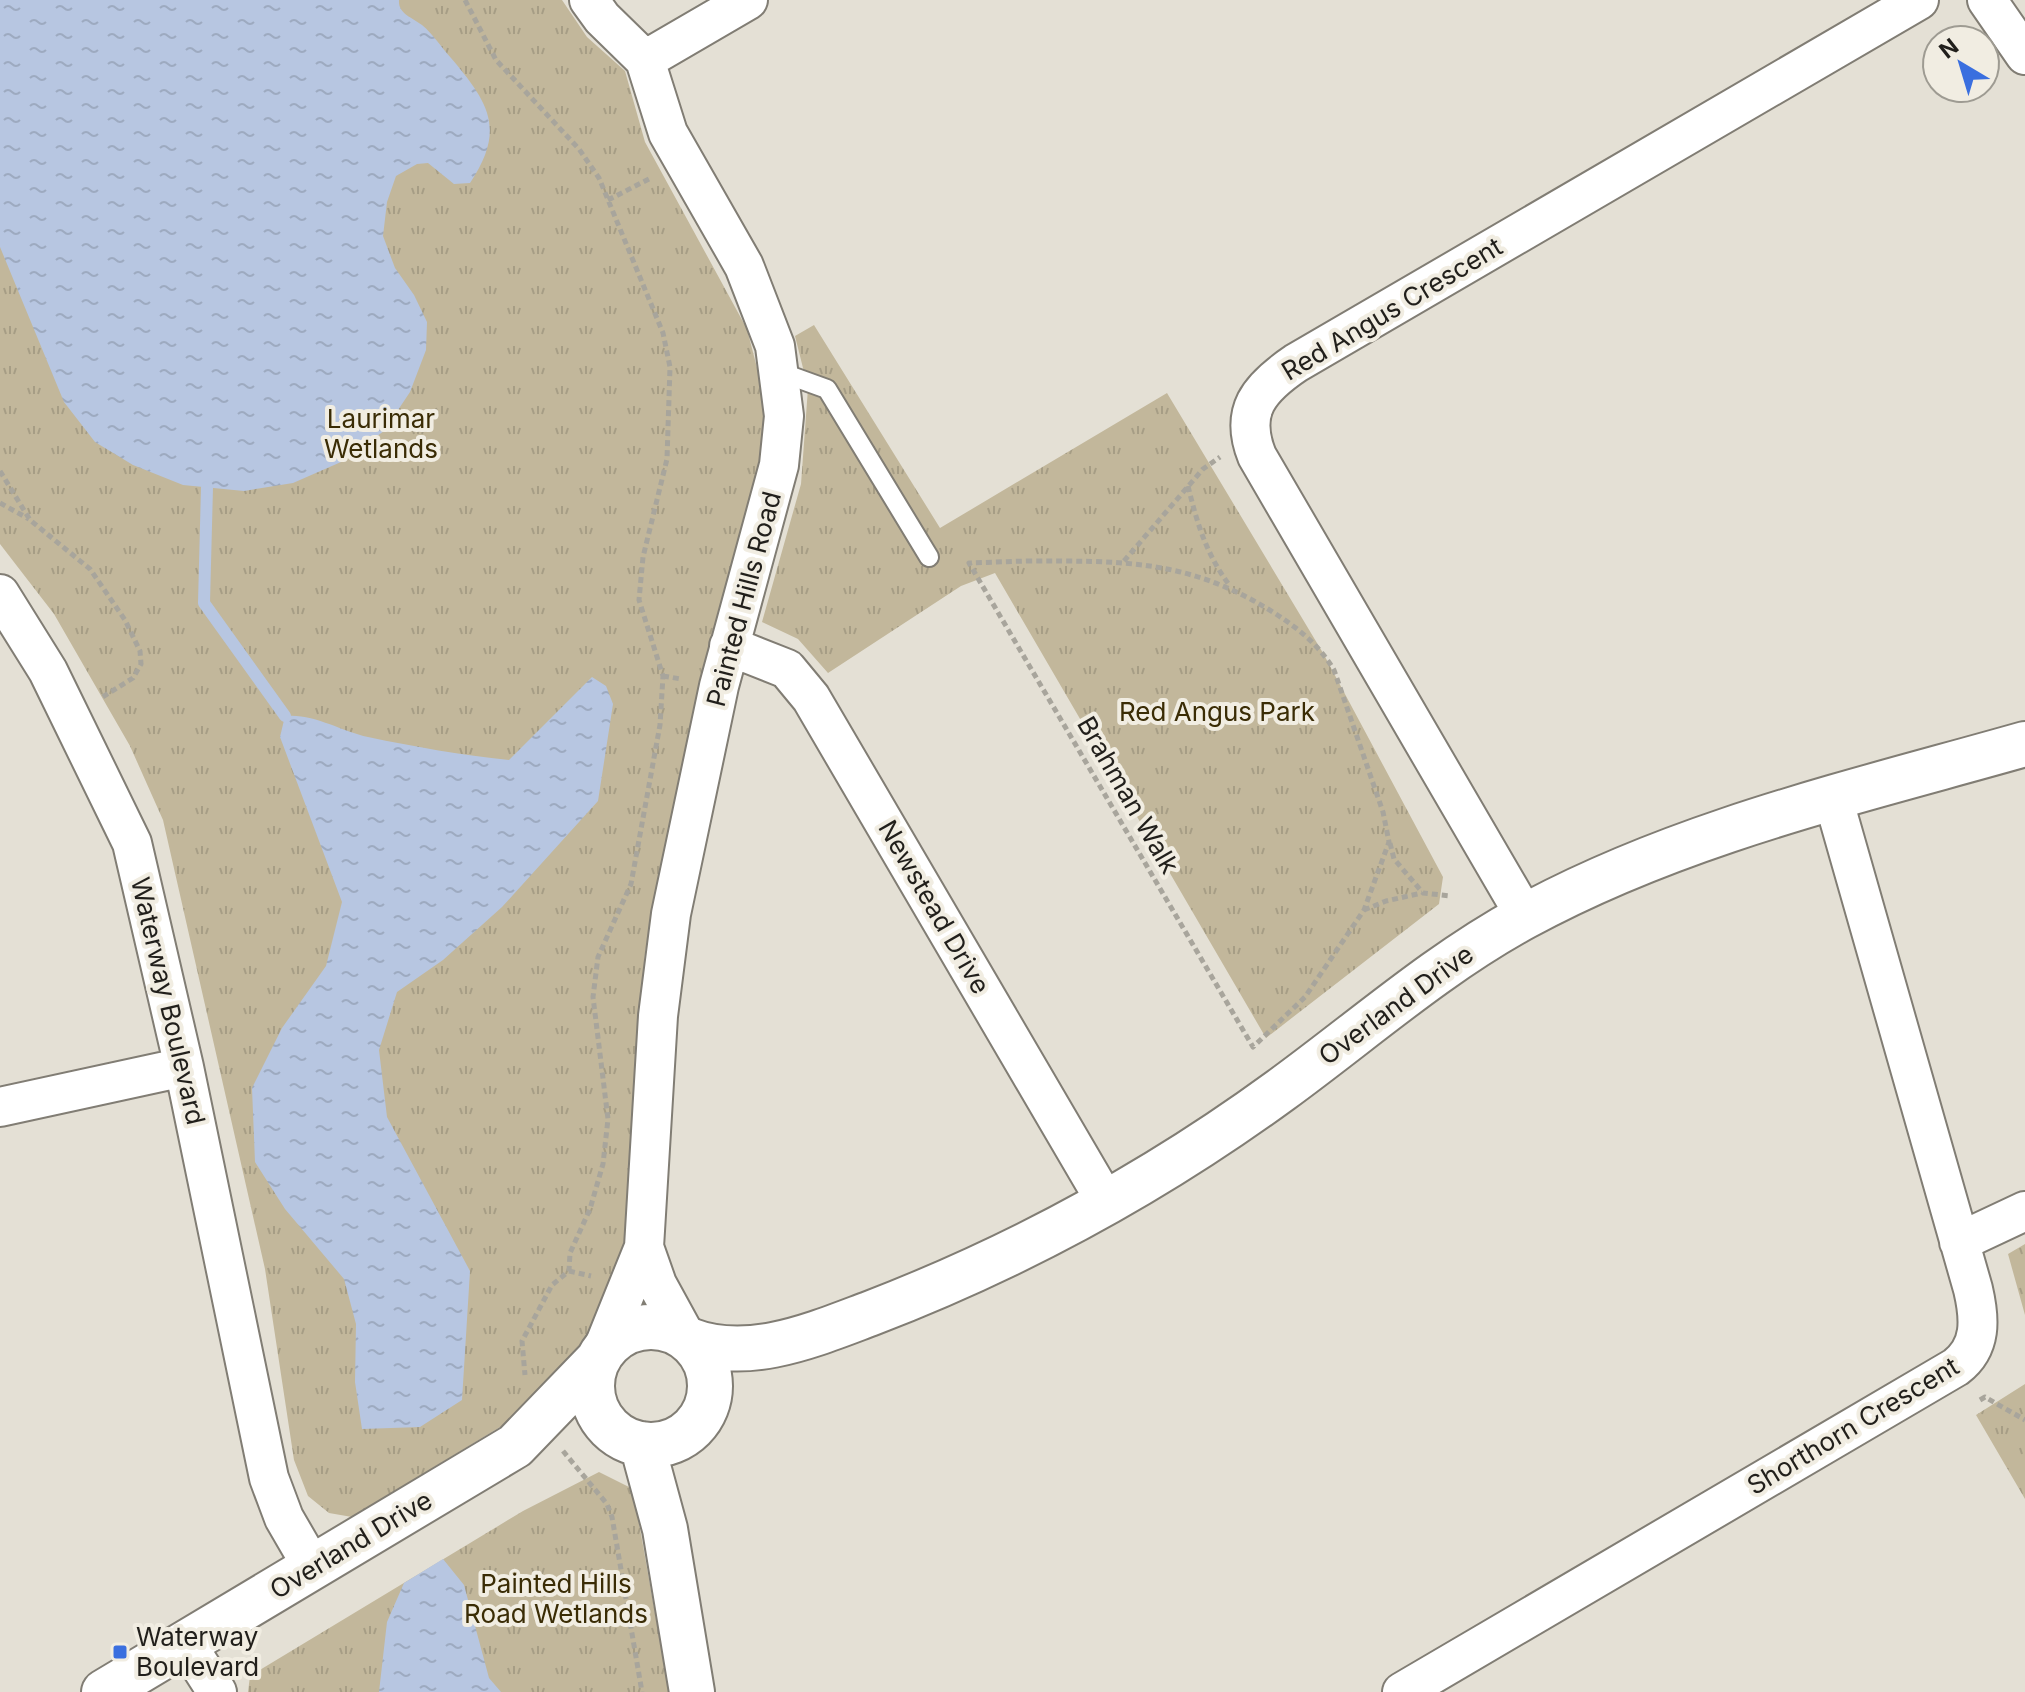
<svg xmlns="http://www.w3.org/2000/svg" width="2025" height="1692" font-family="Inter,sans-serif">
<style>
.park{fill:url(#park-tufts)}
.water{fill:url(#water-ripples)}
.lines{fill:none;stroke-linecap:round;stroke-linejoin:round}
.stream{stroke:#b7c6e1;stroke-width:12}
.lane-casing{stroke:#817d74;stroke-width:22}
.street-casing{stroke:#817d74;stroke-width:42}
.secondary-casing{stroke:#817d74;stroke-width:48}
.path{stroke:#a8a59c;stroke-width:5;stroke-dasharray:6 4;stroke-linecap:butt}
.lane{stroke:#fff;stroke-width:18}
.street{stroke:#fff;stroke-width:38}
.secondary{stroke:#fff;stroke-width:44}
.poi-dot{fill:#3a6fdf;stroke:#f1ede2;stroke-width:3}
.labels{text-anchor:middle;stroke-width:8;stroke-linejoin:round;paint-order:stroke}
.street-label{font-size:26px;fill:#211f1b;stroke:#f1ede2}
.park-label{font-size:26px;fill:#3a2c05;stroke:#f1ede2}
.poi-label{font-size:26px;fill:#211f1b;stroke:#f1ede2;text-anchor:start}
</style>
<defs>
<pattern id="park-tufts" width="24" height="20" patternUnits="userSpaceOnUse" patternTransform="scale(2)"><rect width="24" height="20" fill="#c2b79b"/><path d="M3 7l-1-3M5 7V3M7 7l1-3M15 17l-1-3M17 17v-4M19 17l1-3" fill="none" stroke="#a69d85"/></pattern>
<pattern id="water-ripples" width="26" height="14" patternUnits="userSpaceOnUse" patternTransform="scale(2)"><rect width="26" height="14" fill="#b7c6e1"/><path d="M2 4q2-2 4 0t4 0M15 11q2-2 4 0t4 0" fill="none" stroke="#9daac0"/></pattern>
</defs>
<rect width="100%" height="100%" fill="#e4e0d5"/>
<path class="park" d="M0,0H562L587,37L625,71L645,142L747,329L765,399L760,474L717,616L661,864L645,953L638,1034L634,1215L589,1355L525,1412L352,1517L329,1513L308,1496L294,1460L265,1269L163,820L130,746L54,614L0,544Z
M814,325L940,528L1167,393L1323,653L1443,877L1439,904L1266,1038L995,573L961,586L828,673L798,639L762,622L801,484L808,388L795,336Z
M2025,1244V1315L2008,1254Z
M2025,1384V1499L1976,1415Z
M599,1472L633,1489L669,1692H248L250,1676L523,1511Z"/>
<path class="water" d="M0,0H399C398,14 412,17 422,25C433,34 441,47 451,58C489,103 506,129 470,183L454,184L428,163L417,164L396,176L387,202L383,236L395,268L414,295L427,322L426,350L410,392L384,431L341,462L293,483L244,491L183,485L133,465L95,442L64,402L0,247Z
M592,677L606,686L613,704L598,801L502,907L443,960L397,992L379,1050L387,1117L470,1271L462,1400L420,1427L362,1429L355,1382L356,1324L344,1279L285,1209L255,1162L252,1088L282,1028L326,966L342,902L280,737L285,716C313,713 341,731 368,737C415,747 462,755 509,760Z
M443,1559L464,1585L489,1678L501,1692H379L387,1622L404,1583Z"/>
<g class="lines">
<path class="stream" d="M207,487L204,603L285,716"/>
<defs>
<path id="lane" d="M780,372L827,389L929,557"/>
<path id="street" d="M589,0L602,18L645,60L668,133L744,266L775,346L784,416L779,465L719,686L671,914L658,1016L644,1247L600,1356
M1987,0L2025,55
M645,60L748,0
M0,594L48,671L132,843L184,1067L269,1478L284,1518L313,1568
M729,646L787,669L811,698L1106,1202
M1525,916L1257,456C1239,411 1259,388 1296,363L1919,0
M0,1107L184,1067
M1959,1242L2025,1211
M644,1247L657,1284L686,1337
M187,1645L217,1692
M1402,1692L1956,1367C1982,1347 1980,1319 1973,1289L1833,798"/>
<path id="secondary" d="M592 1386a59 59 0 1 1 118 0a59 59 0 1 1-118 0Z
M689,1340C748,1363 813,1335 869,1314C1015,1258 1155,1182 1281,1090C1362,1031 1436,965 1524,917C1680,832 1856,792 2025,744
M642,1444L665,1529L692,1692
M104,1692L515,1446L597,1361"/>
</defs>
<use href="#lane" class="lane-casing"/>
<use href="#street" class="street-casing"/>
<use href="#secondary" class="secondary-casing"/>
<path class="path" d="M465,0L496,60L579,149L599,178L663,333L670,367L667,459L643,557L639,600L663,676L660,725L631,884L598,957L593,997L608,1119L603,1164L590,1209L570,1253L569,1271L552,1285L522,1341L525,1375
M608,200L649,179
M0,471L30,520L90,569L125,620L140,651L141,664L133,678L101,698
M1188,486C1197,523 1206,554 1230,586
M0,503L29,519
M1026,561C1120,561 1185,559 1268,609C1294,625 1318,643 1334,670L1383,812L1389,842L1364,910L1305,997L1253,1047L969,563Z
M1124,561L1203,469L1220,457
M663,676L681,679
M1390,843L1394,859L1423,893L1451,896
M1364,910L1386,901L1422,893
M569,1271L591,1276
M1980,1400L1985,1397L2025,1420
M563,1451L607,1504L612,1517L642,1692"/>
<use href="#lane" class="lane"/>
<use href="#street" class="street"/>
<use href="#secondary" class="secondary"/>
</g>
<rect class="poi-dot" x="112" y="1644" width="16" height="16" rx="4"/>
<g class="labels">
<g class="street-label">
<text transform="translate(1392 309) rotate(-31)" y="9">Red Angus Crescent</text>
<text transform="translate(744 599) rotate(-75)" y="9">Painted Hills Road</text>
<text transform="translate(1128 795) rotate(60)" y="9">Brahman Walk</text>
<text transform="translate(934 907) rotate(60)" y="9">Newstead Drive</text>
<text transform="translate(168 1001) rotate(77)" y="9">Waterway Boulevard</text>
<text transform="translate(1396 1005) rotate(-36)" y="9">Overland Drive</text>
<text transform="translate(1853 1426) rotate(-31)" y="9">Shorthorn Crescent</text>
<text transform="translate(351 1545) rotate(-31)" y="9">Overland Drive</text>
</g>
<g class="park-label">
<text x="381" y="428">Laurimar<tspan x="381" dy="30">Wetlands</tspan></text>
<text x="1217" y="721">Red Angus Park</text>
<text x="556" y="1593">Painted Hills<tspan x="556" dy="30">Road Wetlands</tspan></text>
</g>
<g class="poi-label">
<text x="136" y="1646">Waterway<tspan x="136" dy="30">Boulevard</tspan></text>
</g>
</g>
<g transform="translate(1961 64) rotate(322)"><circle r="38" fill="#f1ede2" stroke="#9e9b92" stroke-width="2"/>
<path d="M0-6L14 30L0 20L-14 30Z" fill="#3a6fdf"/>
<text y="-12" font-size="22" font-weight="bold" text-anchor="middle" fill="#211f1b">N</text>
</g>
</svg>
